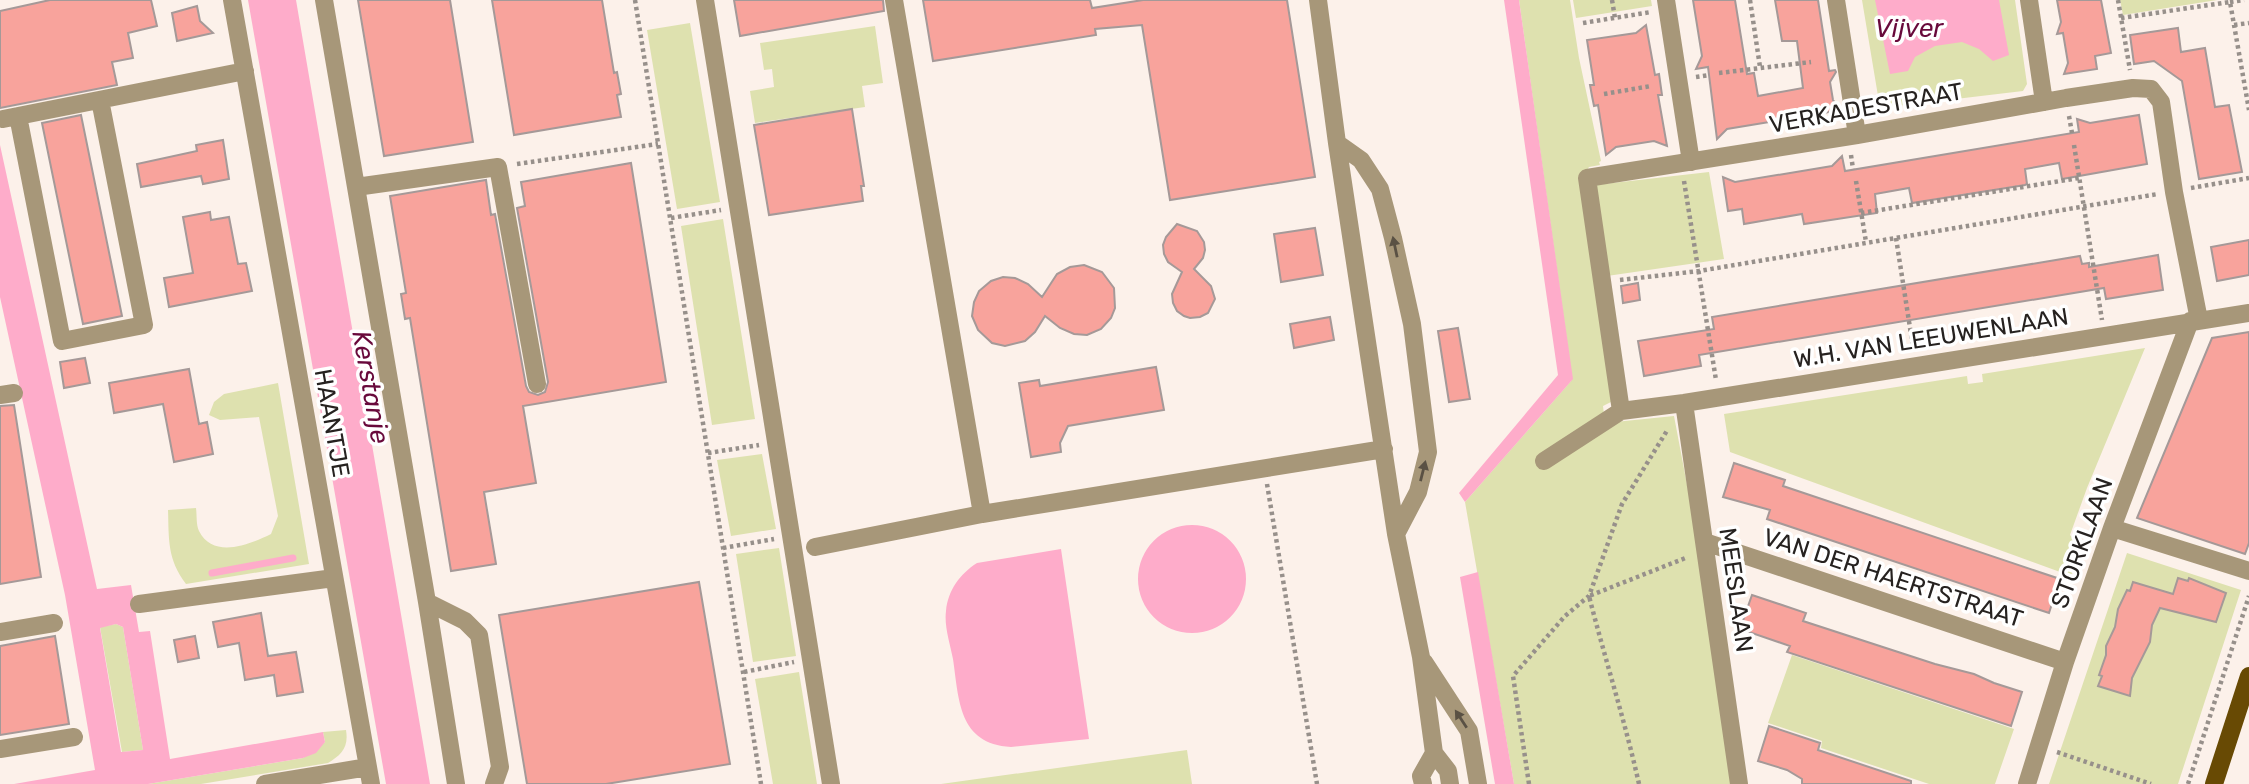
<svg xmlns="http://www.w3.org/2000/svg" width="2249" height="784" font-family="Rubik,sans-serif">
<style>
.green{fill:#dee1af}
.water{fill:#feacca;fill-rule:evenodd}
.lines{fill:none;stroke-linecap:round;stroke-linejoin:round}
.stream{stroke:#feacca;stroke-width:7}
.building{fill:#f8a39c;stroke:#a59998;stroke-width:2}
.path{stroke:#97908b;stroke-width:4.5;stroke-dasharray:3.5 3.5;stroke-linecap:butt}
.minor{stroke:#a79779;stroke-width:18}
.major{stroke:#684a04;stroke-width:18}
.oneway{fill:#5a5144}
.labels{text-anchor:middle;stroke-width:7;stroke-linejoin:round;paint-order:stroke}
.street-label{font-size:24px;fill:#262220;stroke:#fff}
.water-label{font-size:26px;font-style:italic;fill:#68093b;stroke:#fff}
</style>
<rect width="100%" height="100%" fill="#fcf1ea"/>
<path class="green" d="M1519,0H1570L1579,58L1601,161L1599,162L1600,165L1589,167L1584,175L1613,401L1603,406L1605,423L1674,416L1699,548L1734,784H1514L1465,502L1571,381L1572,377Z
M1573,0H1651L1652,6L1576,18Z
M1862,0H2015L2027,84L2023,91L1880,108Z
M2120,0H2217L2123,15Z
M690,23L720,202L677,209L647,30Z
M875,26L883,83L862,86L865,107L755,123L750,91L774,87L772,69L764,70L760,43Z
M1709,172L1724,259L1607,276L1595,185Z
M723,219L755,419L712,425L681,226Z
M2145,348L2087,488L2070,535L2080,546L2071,576L1730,452L1724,414L1967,376L1968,384L1983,382L1982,374Z
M278,383L309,564L186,584C167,559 169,539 168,510L196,508C197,515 196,525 199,531C213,559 249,545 271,534L278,516L259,417L220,420L209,415L214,402L224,394Z
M762,454L776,529L731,536L717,460Z
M779,548L796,656L753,662L736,554Z
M2127,553L2241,590L2178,784H2049Z
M116,624L123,627L143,750L122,752L100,627Z
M1792,655L2014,729L1995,784H1929L1821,748L1822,741L1768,723Z
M799,672L817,784H773L755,679Z
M346,730C349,748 341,755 328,763L201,784H148L303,758L325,742L323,732Z
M1187,750L1192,784H941Z"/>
<path class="water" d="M248,0H296L430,784H386Z
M1504,0H1519L1573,379L1465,502L1459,493L1558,375Z
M1875,0H1999L2009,55L1993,61L1979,49L1962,42L1935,46L1915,57L1908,71L1890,74Z
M0,145L97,589L131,585L139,632L150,631L170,759L323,732L325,742L316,753L303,758L148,784H14L95,770L65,595L0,297ZM116,624L123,627L143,750L121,752L100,628Z
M1138 579a54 54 0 1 1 108 0a54 54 0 1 1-108 0Z
M1061,549L1089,739L1011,747C958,744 959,699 953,659C950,644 944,626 946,611C948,590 960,574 977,563Z
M1478,572L1514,784H1495L1460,577Z"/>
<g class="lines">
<path class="stream" d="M212,573L293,558"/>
</g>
<path class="building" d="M50,0H151L157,26L128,33L133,58L112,62L117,85L0,108V11Z
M358,0H450L473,142L384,156Z
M492,0H602L614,73L617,72L621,94L617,95L621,117L514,135Z
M734,0H883L884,11L740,36Z
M923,0H1090L1092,8L1143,0H1287L1315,177L1170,200L1142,25L1095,29L1096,35L933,61Z
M1693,0H1735L1747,74L1754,73L1758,96L1803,88L1797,41H1782L1775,0H1818L1829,71L1835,70L1836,72L1830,82L1833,100L1841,110L1727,129L1717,139L1708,67L1696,69L1702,56Z
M2057,0H2101L2111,53L2095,56L2097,69L2064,74L2068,63L2063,33L2057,34L2061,22Z
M197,6L200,21L213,33L177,41L172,13Z
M1646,25L1655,75L1659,74L1662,95H1658L1667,146L1654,141L1616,147L1606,155L1598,105L1594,106L1592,96L1590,85H1594L1587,40L1636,33Z
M2178,28L2181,52L2205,48L2215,107L2229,105L2242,172L2199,179L2182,81L2154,61L2134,64L2130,35Z
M852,109L864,186H861L863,201L769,215L754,125Z
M81,115L122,316L83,324L42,123Z
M2139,115L2147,164L2062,179L2059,163L2025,169L2027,184L2025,185L1912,203L1909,188L1875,194L1877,213L1804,224L1802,214L1744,224L1742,209L1728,211L1723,177L1735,182L1832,166L1842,156L1845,171L2079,132L2077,119L2090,123Z
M223,140L229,179L203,184L201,176L141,187L137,164L197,151L196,145Z
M631,163L666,382L523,406L536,483L484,492L496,564L451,571L410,318L405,319L401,294L406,293L390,196L486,180L491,215L495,214L526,386L529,392L538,395L545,392L548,382L517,208L525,206L521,182Z
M210,212L211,220L229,217L238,264L246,263L252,291L169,307L164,278L193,273L183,217Z
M1177,224L1197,231L1204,242L1205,250L1203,258L1194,269L1211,286L1215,299L1208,313L1200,317L1190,318L1184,316L1177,311L1173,303L1172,294L1182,272L1168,262L1164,254L1163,245L1166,237Z
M1315,228L1323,275L1281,282L1274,234Z
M2249,240V275L2217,281L2211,247Z
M2158,255L2163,290L2106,299L2104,288L1699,355L1701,366L1644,376L1638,341L1714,329L1712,317L2080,256L2082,264L2089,263V267Z
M1084,265L1102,272L1114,288L1115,308L1111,318L1101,329L1087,335L1074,334L1060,328L1045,316L1035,332L1025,341L1005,346L992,343L978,330L972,316L974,302L979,291L991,281L1003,277L1015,278L1028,284L1042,297L1057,274L1070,267Z
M1638,283L1640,300L1623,303L1621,286Z
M1330,317L1334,340L1294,348L1290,324Z
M1458,328L1470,399L1449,402L1438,331Z
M2249,332V543L2245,554L2137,518L2212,338Z
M85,358L90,383L64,388L60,362Z
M1156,367L1164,410L1068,426L1060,443L1061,452L1031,457L1019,383L1039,380L1040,386Z
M189,369L199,424L207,422L213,454L174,462L163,404L114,413L109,383Z
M14,405L41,577L0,584V406Z
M1734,463L1785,480L1783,486L2060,579L2049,613L1767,519L1770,510L1723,497Z
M2178,578L2188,581L2189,578L2226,593L2216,622L2160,608L2152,625L2150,642L2132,678L2130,696L2098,686L2102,676L2099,675L2106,655V646L2115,627L2118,609L2127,590L2130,591L2133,582L2173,594Z
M699,582L730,764L606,784H527L499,615Z
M1752,595L1806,613L1803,621L1935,664L1974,674L1994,683L2022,692L2011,726L1787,652L1790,646L1740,629Z
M261,613L268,656L296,652L303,692L277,696L274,675L245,680L239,643L218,647L213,622Z
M55,636L69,724L0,735V646Z
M195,636L199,658L178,662L174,640Z
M1769,726L1820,743L1818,750L1911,781V784H1802V779L1787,770L1758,761Z"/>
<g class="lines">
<path class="path" d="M635,0L761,784
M1612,0L1615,18
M1750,0L1760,67
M2118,0L2130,70
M2230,2L2244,0
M2121,18L2230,2L2249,110
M1583,23L1651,12
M2234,25L2249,23
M1719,73L1811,62
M1696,77L1709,75
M1604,94L1651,86
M2069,116L2072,133
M2074,145L2102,320
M1851,155L1853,169
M517,164L658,144
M1684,181L1716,380
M1856,181L1866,242
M2191,188L2249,178
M1861,213L2079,178
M671,218L721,210
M1896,238L1913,347
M1620,280L1699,271L2158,194
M708,453L759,445
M1267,484L1317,784
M723,548L774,539
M744,672L794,662
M2057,752L2151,784
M1529,784L1513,676L1565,616L1589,596L1622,504L1668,429
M1639,784C1625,721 1605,659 1589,596L1688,557
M2188,784L2249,596"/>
<path class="minor" d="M232,0L371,784
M324,0L427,602L456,784
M705,0L831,784
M894,0L982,514
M1318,0L1337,143L1396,534L1421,657L1434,753L1448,771L1450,784
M1666,0L1691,162
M1836,0L1857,135
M2029,0L2044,102
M18,116L62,341L144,325L100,100
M3,119L245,71
M1337,143L1361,160L1380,189L1393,238L1412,324L1428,452L1418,492L1396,534
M356,187L498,167L537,384
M0,395L14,393
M1684,403L1739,784
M1621,411L1587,178L1857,135L2066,98L2133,88L2151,89L2161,102L2174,192L2199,320
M1544,461L1621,411L1684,403L2249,313
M2112,528L2249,571
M1705,542L2065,662
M815,547L982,514L1384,449
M427,602L465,621L479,635L500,767L494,784
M139,604L334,578
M0,632L54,623
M1424,662L1469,731L1478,784
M0,749L74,737
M265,784L368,767
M1423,784L1421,776L1434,753
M2027,784L2065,662L2112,528L2190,321"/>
<path class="major" d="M2214,784L2249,676"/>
</g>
<defs><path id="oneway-solid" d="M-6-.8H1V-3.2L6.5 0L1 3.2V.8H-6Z" transform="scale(1.75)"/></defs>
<g class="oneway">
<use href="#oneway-solid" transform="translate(1395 247) rotate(-102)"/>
<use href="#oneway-solid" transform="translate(1423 471) rotate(-76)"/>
<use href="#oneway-solid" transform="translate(1461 719) rotate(-123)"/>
</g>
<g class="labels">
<g class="street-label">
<text transform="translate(1866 108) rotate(-10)" y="8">VERKADESTRAAT</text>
<text transform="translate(1931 338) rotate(-9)" y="8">W.H. VAN LEEUWENLAAN</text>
<text transform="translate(332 423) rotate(80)" y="8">HAANTJE</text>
<text transform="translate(2082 543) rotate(-70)" y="8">STORKLAAN</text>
<text transform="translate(1893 578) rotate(18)" y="8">VAN DER HAERTSTRAAT</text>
<text transform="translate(1736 590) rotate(82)" y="8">MEESLAAN</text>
</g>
<g class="water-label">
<text x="1909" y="37">Vijver</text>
<text transform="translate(371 387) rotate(80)" y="9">Kerstanje</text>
</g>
</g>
</svg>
